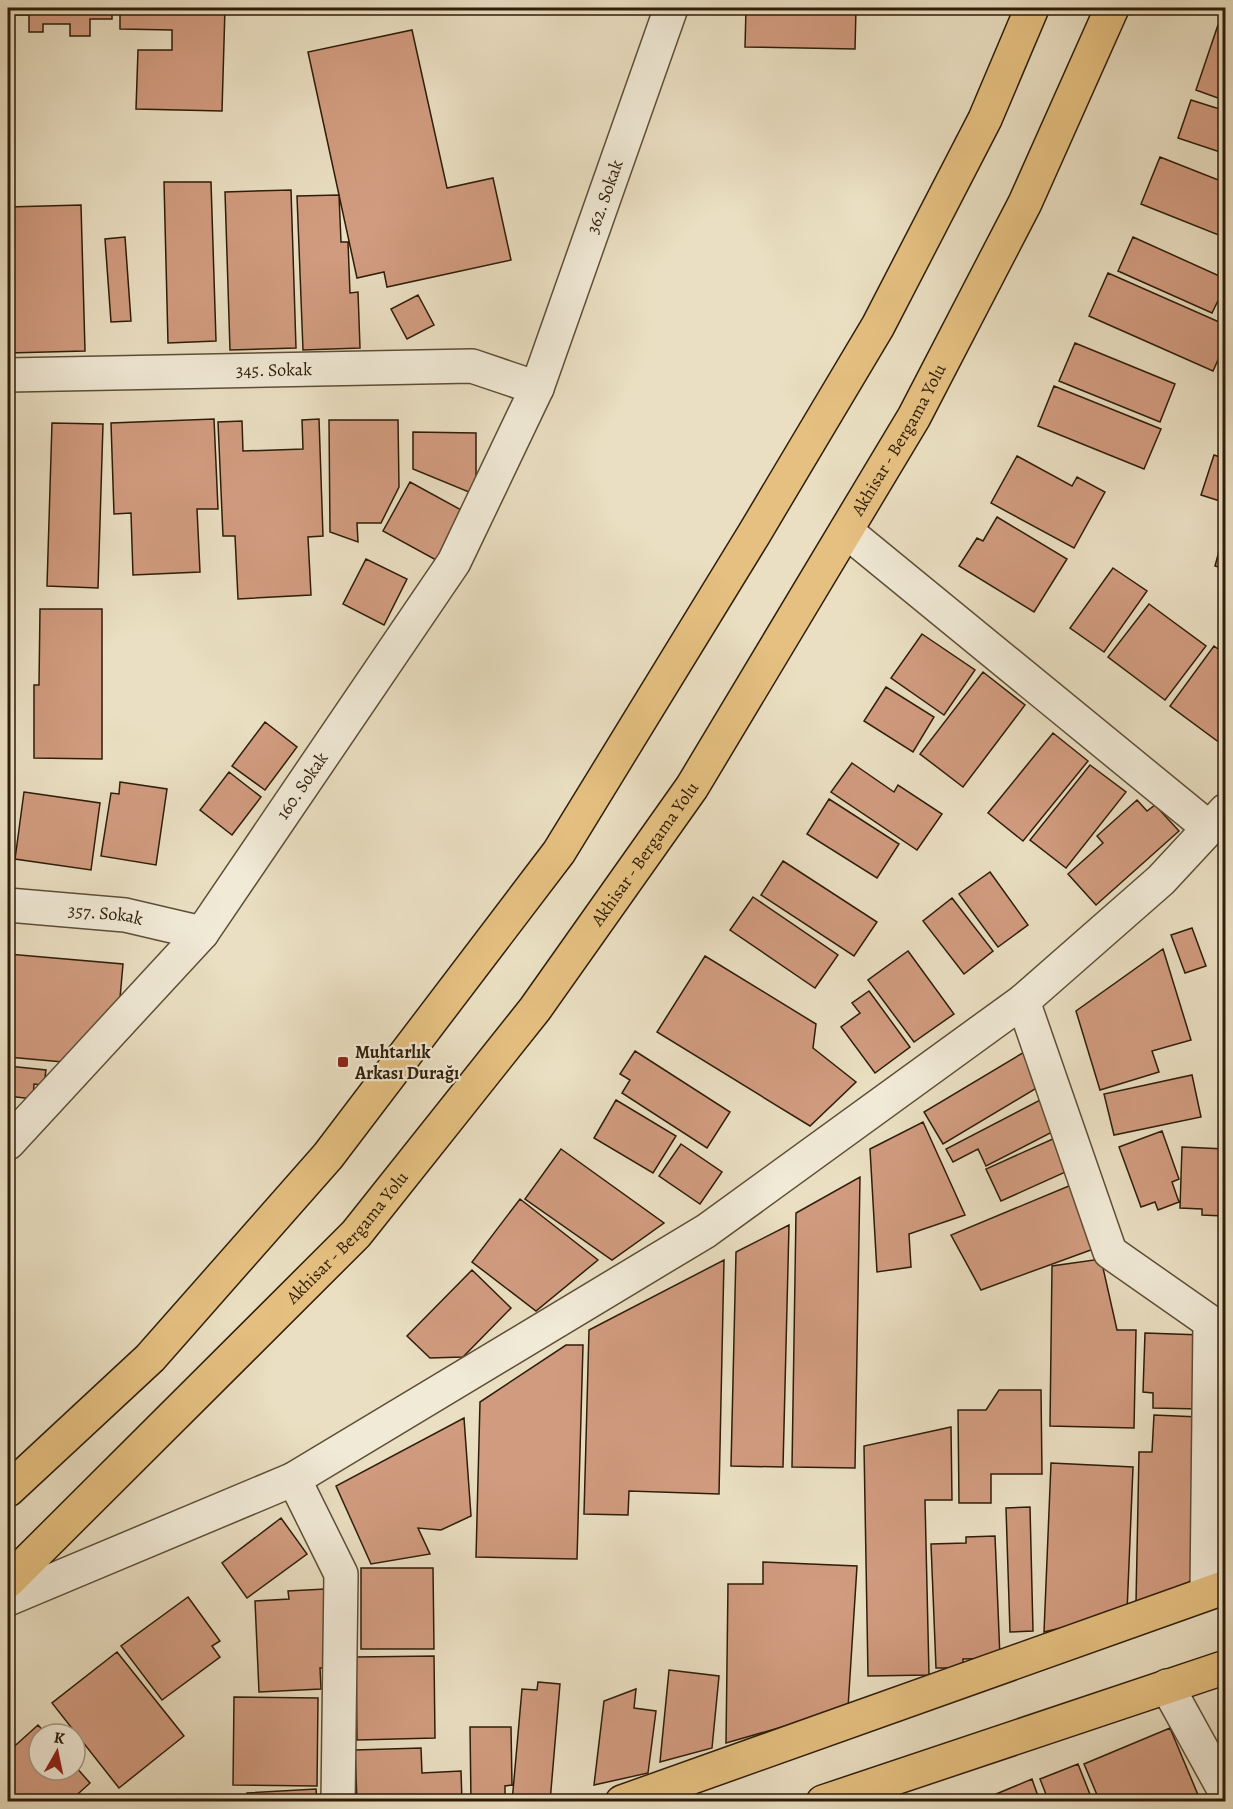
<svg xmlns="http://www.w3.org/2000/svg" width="1233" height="1809" font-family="Alegreya,serif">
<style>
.building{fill:#d19b7f;stroke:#2e1d08;stroke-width:1.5}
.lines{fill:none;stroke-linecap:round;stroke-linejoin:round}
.minor-casing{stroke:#5d4e36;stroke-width:36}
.major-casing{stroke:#2e1d08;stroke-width:36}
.minor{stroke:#f1ead7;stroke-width:33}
.major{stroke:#e5c081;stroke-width:33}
.poi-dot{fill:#8f2418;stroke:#f1ead7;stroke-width:2}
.labels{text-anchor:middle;stroke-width:4.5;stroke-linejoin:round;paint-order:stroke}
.street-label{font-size:18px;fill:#2e1d08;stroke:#f1ead7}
.poi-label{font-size:18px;font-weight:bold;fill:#2e1d08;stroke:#f1ead7;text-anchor:start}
</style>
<rect width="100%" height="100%" fill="#eadfc2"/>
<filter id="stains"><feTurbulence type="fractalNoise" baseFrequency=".00333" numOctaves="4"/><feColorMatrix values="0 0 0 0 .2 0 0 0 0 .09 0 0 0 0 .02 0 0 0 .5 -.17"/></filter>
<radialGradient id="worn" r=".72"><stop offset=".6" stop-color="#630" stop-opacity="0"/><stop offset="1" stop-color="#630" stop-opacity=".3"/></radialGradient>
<path class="building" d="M8,8H112V19H90V36H70V24H43V32H29V15H8Z
M120,8H225L222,111L136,109L138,50H172V30L120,29Z
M746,8H856L855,49L745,47Z
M1219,22L1226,24V101L1196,90Z
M412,30L447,188L493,178L511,260L387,287L384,272L357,278L308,52Z
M1191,100L1226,111V154L1178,138Z
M1160,157L1226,183V238L1141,204Z
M164,182H211L216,341L168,343Z
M291,190L296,348L230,350L225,192Z
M339,195L341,242H348L350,293L358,292L360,348L303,350L297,196Z
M81,205L85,351L8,353V207Z
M125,237L131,321L111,322L105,239Z
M1133,237L1226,279V284L1212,313L1118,271Z
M1108,273L1226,325V342L1213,371L1089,316Z
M418,295L434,325L407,339L391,309Z
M1075,343L1175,384L1160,422L1059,381Z
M1054,386L1161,429L1144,469L1038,426Z
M214,419L218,509H197L200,572L133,575L131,513L114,514L111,423Z
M319,419L323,536L308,537L311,595L238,599L235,536H223L218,422L242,421L243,451L303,449L302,420Z
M329,420H398L399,487L381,523H357L358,542L330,532Z
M52,423L103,424L98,588L47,586Z
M413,432L476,433V495L413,469Z
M1214,455L1226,459V503L1201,495Z
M1017,456L1072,486L1077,477L1105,492L1074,548L991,503Z
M410,482L463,511L436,560L383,531Z
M997,517L1067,559L1034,612L959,566L977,538L983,541Z
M1225,529H1226V569L1215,566Z
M366,559L407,579L384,625L343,604Z
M1113,568L1147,591L1104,652L1070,628Z
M1149,604L1206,646L1165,700L1108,657Z
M40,609H102V759L34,758V685H39Z
M922,634L975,670L944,715L891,678Z
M1214,646L1226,655V736L1220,743L1170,706Z
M983,672L1025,705L963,787L920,754Z
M886,687L934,717L913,752L864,721Z
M265,722L297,747L265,790L232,766Z
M1053,733L1088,761L1023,841L988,813Z
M852,763L894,792L898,785L942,814L917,850L831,792Z
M1090,765L1126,792L1066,868L1030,840Z
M229,772L261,797L232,835L200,810Z
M120,782L167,789L156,865L101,856L111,793L119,794Z
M24,792L100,803L91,870L15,859Z
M829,799L899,844L877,878L807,834Z
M1137,800L1147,811L1155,805L1179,831L1096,905L1068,874L1103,843L1097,836Z
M783,861L877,922L854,956L761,895Z
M990,872L1028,925L998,947L959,894Z
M753,897L838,955L815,988L730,930Z
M952,898L993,951L964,974L923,921Z
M1192,928L1206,966L1185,973L1171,935Z
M1163,949L1191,1040L1152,1051L1159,1072L1100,1090L1076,1011Z
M908,951L954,1014L914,1042L868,980Z
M8,954L123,964L120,998L63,1062L8,1057Z
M705,956L816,1024L813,1048L856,1082L810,1126L657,1032Z
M869,991L910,1047L875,1073L841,1027L860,1013L852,1003Z
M635,1051L730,1112L707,1148L622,1093L630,1080L620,1074Z
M1026,1051L1045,1083L943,1144L924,1112Z
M8,1066L46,1070L44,1085L34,1084L33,1099L8,1096Z
M1192,1075L1201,1117L1114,1135L1104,1094Z
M1044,1098L1060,1128L986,1166L978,1149L953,1162L946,1149Z
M616,1100L676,1136L653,1173L594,1138Z
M923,1122L965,1215L909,1234L911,1267L877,1272L870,1149Z
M1162,1131L1179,1179L1172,1182L1179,1202L1158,1210L1155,1202L1141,1207L1119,1147Z
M1055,1138L1070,1170L1001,1201L986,1169Z
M681,1144L722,1172L700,1204L659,1176Z
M1182,1147L1225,1149L1223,1216L1202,1215V1209L1180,1208Z
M561,1149L664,1223L612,1260L525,1199Z
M860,1177L855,1468L792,1467L796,1213Z
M1076,1183L1099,1247L981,1290L951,1235Z
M520,1199L598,1260L536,1311L472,1262Z
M789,1225L783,1467L731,1466L736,1252Z
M1101,1259L1117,1330H1136L1134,1428L1050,1426L1052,1266Z
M724,1260L719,1494L629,1491L628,1515L584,1514L589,1330Z
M472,1270L511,1308L463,1357L430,1358L407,1336Z
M1145,1333L1202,1335L1200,1409L1153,1408V1393L1143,1392Z
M566,1345H583L577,1559L476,1557L480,1402Z
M999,1390H1041L1042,1474H991V1503H959L958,1410H986Z
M1154,1415L1199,1417L1195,1591L1136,1603L1139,1452H1152Z
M464,1418L471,1516L441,1530L418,1528L430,1554L371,1564L336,1486Z
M951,1427L952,1500H925L929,1675L868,1676L864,1446Z
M1051,1463L1133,1467L1127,1612L1044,1632Z
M1030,1507L1033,1631L1010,1632L1006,1508Z
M281,1518L307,1554L247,1598L222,1563Z
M995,1536L1000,1658L963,1659V1668H936L931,1544L966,1543V1537Z
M763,1562L857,1566L848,1708L726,1743L728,1584H763Z
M361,1568H433L434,1649H361Z
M325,1589L329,1668H320L321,1689L259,1692L255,1601L289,1599L288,1591Z
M188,1597L220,1641L212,1646L220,1657L162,1700L121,1646Z
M117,1652L184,1736L119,1788L52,1703Z
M434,1656L435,1738L357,1740L356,1657Z
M669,1670L719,1676L712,1748L660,1762Z
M538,1682L560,1684L550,1802H512L522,1689L537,1690Z
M636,1689L634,1708L656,1711L648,1773L594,1785L604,1701Z
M234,1697L318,1698L317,1786L233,1785Z
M38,1725L46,1734H39V1770H75V1766L90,1783L69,1802H19L8,1789V1752Z
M470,1727H511L512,1785L505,1786V1802H471Z
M1170,1728L1201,1802H1100L1084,1764Z
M421,1748L422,1773L461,1771L462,1802H357L355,1750Z
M1078,1764L1093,1802H1049L1040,1779Z
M1032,1779L1040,1802H977Z
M316,1789L317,1802H247V1793Z"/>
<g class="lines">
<defs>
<g id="minor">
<path id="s1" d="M8,375L472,366L537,388"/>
<path d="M846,531L1209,828"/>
<path id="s2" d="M8,905L125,915L202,933"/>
<path d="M1023,1001L1110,1252L1210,1322L1207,1593"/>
<path id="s3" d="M8,1143L202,933L454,562L537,388L671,8"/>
<path d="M294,1479L341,1574L338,1802"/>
<path d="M8,1599L294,1479L706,1231L1023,1001L1161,880L1226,810"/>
<path d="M1167,1686L1226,1793"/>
</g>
<g id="major">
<path d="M8,1490L150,1358L328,1156L559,852L754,534L878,326L985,119L1032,8"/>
<path id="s4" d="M8,1581L356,1234L535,1009L692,787L914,417L1025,203L1112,8"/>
<path d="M622,1802L1226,1587"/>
<path d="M823,1802L1226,1667"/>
</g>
</defs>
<use href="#minor" class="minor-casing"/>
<use href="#major" class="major-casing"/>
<use href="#minor" class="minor"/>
<use href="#major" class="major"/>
</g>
<rect class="poi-dot" x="337" y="1056" width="12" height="12" rx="3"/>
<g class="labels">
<g class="street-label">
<text dy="6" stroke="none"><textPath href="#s3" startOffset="1130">362. Sokak</textPath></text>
<text dy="6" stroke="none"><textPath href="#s1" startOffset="266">345. Sokak</textPath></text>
<text dy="6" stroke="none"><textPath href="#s4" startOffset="1455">Akhisar - Bergama Yolu</textPath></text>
<text dy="6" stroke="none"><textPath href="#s3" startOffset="464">160. Sokak</textPath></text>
<text dy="6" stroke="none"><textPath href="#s4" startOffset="969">Akhisar - Bergama Yolu</textPath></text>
<text dy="6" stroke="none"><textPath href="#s2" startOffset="98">357. Sokak</textPath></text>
<text dy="6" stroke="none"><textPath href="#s4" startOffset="483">Akhisar - Bergama Yolu</textPath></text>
</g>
<g class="poi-label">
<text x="355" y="1058">Muhtarlık<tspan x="355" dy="21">Arkası Durağı</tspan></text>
</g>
</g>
<rect width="1233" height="1809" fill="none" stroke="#eadfc2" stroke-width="30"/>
<rect x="9" y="9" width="1215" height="1791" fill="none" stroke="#2e1d08" stroke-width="3"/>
<rect x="15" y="15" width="1203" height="1779" fill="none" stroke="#2e1d08" stroke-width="1.5"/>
<g transform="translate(57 1752) rotate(9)"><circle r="28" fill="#f1ead7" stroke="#a39884" stroke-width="1.5"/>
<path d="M0-4.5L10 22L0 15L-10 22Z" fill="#8f2418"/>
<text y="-9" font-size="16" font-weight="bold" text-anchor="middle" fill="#2e1d08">K</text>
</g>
<rect width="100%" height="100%" filter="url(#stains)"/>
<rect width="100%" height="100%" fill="url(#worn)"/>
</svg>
